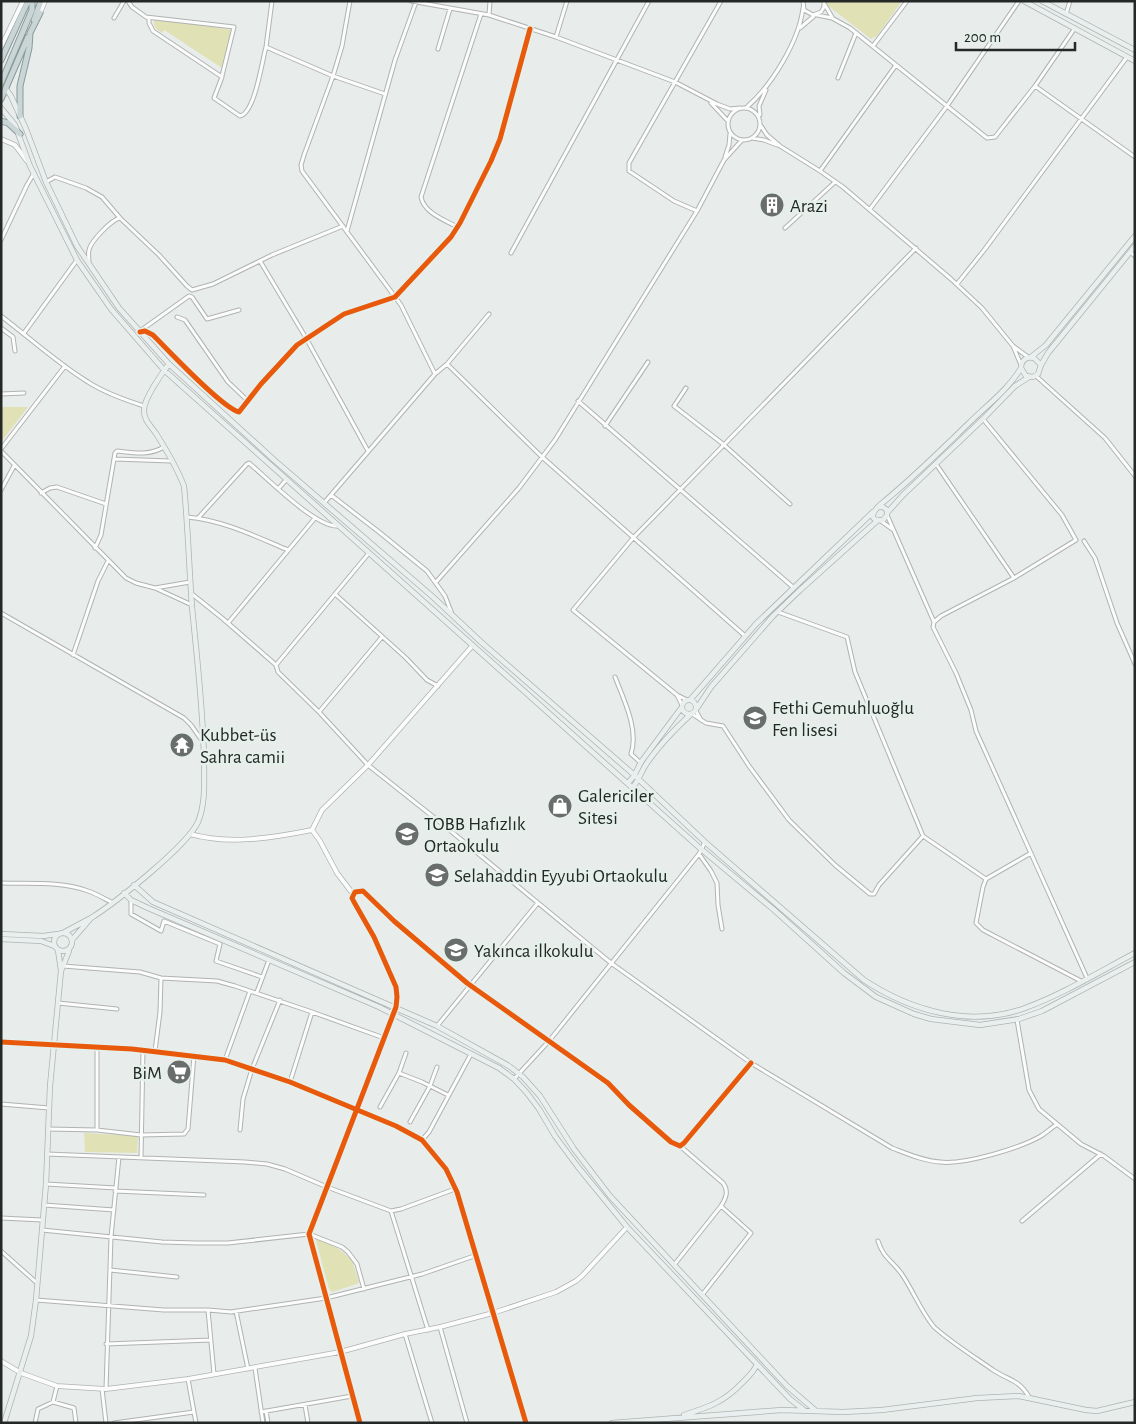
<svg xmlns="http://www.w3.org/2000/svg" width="1136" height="1424" font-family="'Alegreya Sans',sans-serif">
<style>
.green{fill:#e1e1b6}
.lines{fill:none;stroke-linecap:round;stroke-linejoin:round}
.minor-casing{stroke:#afb3b1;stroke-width:5}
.tertiary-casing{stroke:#afb3b1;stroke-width:5.5}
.secondary-casing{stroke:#afb3b1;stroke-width:6}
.trunk-casing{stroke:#899a9a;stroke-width:7}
.minor{stroke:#fcfcfc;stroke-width:3}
.tertiary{stroke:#fcfcfc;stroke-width:4}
.secondary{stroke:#e9eeee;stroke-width:4.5}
.trunk{stroke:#cad6d6;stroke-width:5}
.cycleway-casing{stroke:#e5f0eb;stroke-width:8}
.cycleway{stroke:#e8590c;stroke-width:5}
.labels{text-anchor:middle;stroke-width:5;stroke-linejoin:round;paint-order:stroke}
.poi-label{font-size:19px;fill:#242826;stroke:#e5f0eb;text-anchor:start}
</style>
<rect width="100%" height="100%" fill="#e8edeb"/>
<path class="green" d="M825,1H902L877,36L871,39L827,5Z
M156,17L232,30L226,66L222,68L164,30L162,33C156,29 153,27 154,19Z
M1,407H28L1,442Z
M84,1133L138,1136L137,1153L85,1152Z
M318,1238L339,1249L352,1260L359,1282L357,1284L332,1292L329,1289L316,1241Z"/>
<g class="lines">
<defs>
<path id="minor" d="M128,1L132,7L146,17L234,27L222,76
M272,1L266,47L333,76L385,94
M350,1L342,46L333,76L304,155L301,165L302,171L401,305L435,374
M411,1L489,15L556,37L675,82L717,104L730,109L740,108
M803,1L804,10L813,15L821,12L824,7V1
M825,5L832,17
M1066,14L1070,1
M489,15L490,1
M817,15L832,18L850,28L947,106L1019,1
M146,17L149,18V23L153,31L222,77L214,98L240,116C255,113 262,61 266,47
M114,18L124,1
M800,28L814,16
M556,37L567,1
M873,46L907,1
M438,49L450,9
M838,78L856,33
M1035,86L1135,157
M711,103L727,120
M747,107C772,85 799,41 803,8
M728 124a16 16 0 1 1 32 0a16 16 0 1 1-32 0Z
M760,115L759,106L766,90
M761,126L767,135L780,146L820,171L843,187L951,279L982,308L1013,346L1028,357
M752,138L764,140L777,145
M725,157L729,145L730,134
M820,171L896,65
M46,182L55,177L86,188L102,197L120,218
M870,209L947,106L987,138L995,137L1035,86L1075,28
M697,211L674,201L629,171V163L721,1
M457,227C445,220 424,213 421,197L481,14
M785,228L835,182
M347,231L395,60L416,2
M1,240L27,185L34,173
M1130,252L1135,256
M511,253L649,1
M260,261L306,338L368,451
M89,263C89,259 88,254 89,250C91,241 111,220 120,218L159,255L187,286L192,290L213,284L272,255L343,226
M957,284L985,249L1127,57
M1,316C30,338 57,363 88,382C105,393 125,400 144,406
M177,317L185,320L228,382L248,401
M1,328L13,337L15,351
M140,331L189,296L192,297L207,319L239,310
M140,332L145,331L153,335C168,350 222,408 239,412L261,384L297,345L344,314L395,297L451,237L460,223L491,161L500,139L530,29
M24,333L77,260
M1013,346L1021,365
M447,364L542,457L744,635
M1036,376L1105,438L1135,476
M686,388L674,406L723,444L790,504
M1,394L24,393
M578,401L794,588
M605,426L648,362
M1,449L65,366
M1,451L126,578L136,583L155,588
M114,459L171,461
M936,464L1014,578L1076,540L1062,515L983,419
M279,488L286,480
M1,490L14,466
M41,493L50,488L57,487L106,504
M331,495L379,532L427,571L445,596L452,614
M324,503L435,374L447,364L489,314
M887,515L934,622
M187,517C222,520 255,536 288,550
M198,518L247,464L249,463C267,478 317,529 339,526
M881,521L892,529
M1084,541L1095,558L1117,623L1135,664
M95,548L101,535L115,453L117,451C135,453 148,456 164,447
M1014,578L941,616L934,622L933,627L956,673L971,710L976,731L1087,978
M190,582L155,588L192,605
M436,582L519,488L555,440L697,211L724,160L742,140
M192,594L222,618L276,665L278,672L319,712L368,765L441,823L611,963L751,1063L892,1148C908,1154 924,1161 940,1162C965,1165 1020,1148 1041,1136C1046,1133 1051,1128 1056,1125
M335,594L406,658L427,680L438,686
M778,612L847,637L855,672L923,836L986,879
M1,613L184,718L191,725L203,742
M228,623L315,518
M73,655L98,581L108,561
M276,665L369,553
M615,677C624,700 639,730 631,754L641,763
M677,695L573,610L633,538L916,248
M682,705L677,695L687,700
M696,711L701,720
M319,712L382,637
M692,714L706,723L723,726L749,766L789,820L835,865L870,894H874L879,885L923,836
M705,842L699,854L711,871L717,883L718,905L722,929
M1031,853L986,879L983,887L976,923L983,930L1081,981
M1,883C29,884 61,881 88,891C97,894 105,899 113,903
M131,900V914L161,931L164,921L220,944L216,961L262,977
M63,966L140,972L161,978
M257,992L269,960
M58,1003L117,1009
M1017,1020L1029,1090L1039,1109L1081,1144L1104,1156L1135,1179
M437,1026L537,904
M97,1047V1130
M155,1051L160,1012L161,978L217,981L235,986L312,1012L384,1038
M225,1060L250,991
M399,1073L422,1082L448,1095
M514,1079L549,1041L699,854
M290,1082L312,1012
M1,1104L49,1108
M380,1107L399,1073L406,1053
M410,1122L430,1086L437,1067
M48,1129L97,1130L141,1135L184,1134L188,1129L194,1055
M240,1130L243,1099L252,1069L280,1000
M422,1140L429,1132L471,1054
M47,1154L245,1162L267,1164L285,1169L327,1187L391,1211L401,1209L455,1189
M141,1158L143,1050
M46,1184L116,1188
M115,1191L204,1195
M44,1205L114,1210
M391,1211L428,1330
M1,1218L42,1220
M1022,1221L1101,1154
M42,1230L162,1242L196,1243H228L309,1234L342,1247L348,1252L357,1264L364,1289
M878,1241C883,1257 891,1260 901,1273C913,1290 920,1310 934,1327C952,1343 973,1356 993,1370C1008,1380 1020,1380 1029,1397
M1,1251L37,1283
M674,1265L721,1206C726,1198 729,1191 723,1183L680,1146
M110,1270L177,1277
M702,1295L751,1233L721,1206
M36,1300L164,1310H208L231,1312L326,1298L422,1274L477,1255
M208,1310L214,1374
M236,1311L248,1369
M440,1327L467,1423
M405,1334L432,1423
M106,1344L211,1340
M255,1368L263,1423
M188,1379L196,1423
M102,1389L106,1423
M106,1389L111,1237L119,1157
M53,1402L57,1386
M305,1405L308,1423
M266,1411L268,1423
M261,1412L352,1396
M35,1423L38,1409L53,1402L74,1408L76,1423
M114,1423L194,1412"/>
<path id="tertiary" d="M40,13L45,1
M1,47L23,1
M1,139L15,145L27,161
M312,830L320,841L337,873L353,894
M190,834C229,845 272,838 312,830L322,810L368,765L473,645
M1,1042L132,1049L225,1060L290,1082L396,1126L422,1140L446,1169L457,1192L526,1423
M1,1361L21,1373L57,1386L106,1389L188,1379L340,1352L405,1334L440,1327L493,1313L556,1292L576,1281L583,1275L627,1227
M360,1423L309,1234L396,1007L397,997L396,987L374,937L354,902L352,898L355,892L363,891L394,921L467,983L608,1083L629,1105L671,1142L680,1146L684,1143L751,1063"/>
<path id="secondary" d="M1024,1L1135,61
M1042,1L1135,50
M6,89L11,96L26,129L46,182L77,246L119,308L169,364L273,459L433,597L481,642L632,773L705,842L864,980C911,1011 970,1028 1025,1008C1063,994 1099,972 1135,953
M1,108L15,125L30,166L77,260L111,309L164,370L701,849L773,909L844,973L876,997L914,1014L931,1019L980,1025L1019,1019L1042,1011L1135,962
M1031,357L1046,345L1135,236
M1041,365L1034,358C1027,356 1021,360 1021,368L1026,376L1033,377L1038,374L1041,365L1048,353L1135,246
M878,507H883L887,510V515L883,520C866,522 874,510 881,504C912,479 940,451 968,424C986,406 1008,390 1021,368
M887,513L903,495L983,419L1015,386L1029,377
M682 707a7 7 0 1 1 14 0a7 7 0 1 1-14 0Z
M690,700L756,624L873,512
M697,708L711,687L773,616L799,591L878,520
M628,783L634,776L641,762L682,707
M633,787C638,781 641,773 645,766C656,749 675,729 690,715
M134,885L153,902L437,1026L509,1066L523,1077L540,1096L574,1149L610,1196L787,1386L815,1410
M124,893L131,900L148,908L379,1007L499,1068L514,1079L527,1093L539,1109L555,1136L578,1167L627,1227L790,1399L804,1410
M91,918C115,903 187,846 198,822C206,803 204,780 204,759C203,708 197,658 192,607C189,567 188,527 184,486C177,468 167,451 157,435C152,427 144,421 144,411C143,400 162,373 169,364
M54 942a9 9 0 1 1 18 0a9 9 0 1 1-18 0Z
M63,933L91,918L72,940
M1,934L43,936L58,934
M1,939L41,941L54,946
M58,950L61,971L69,951
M684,1415C709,1407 724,1402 742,1383C748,1377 754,1372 757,1364
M4,1423L31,1336L36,1300L46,1184L50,1086L61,971
M612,1423L782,1410L843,1412L882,1410L977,1398L1019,1396L1086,1410L1097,1411L1135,1402"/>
<path id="trunk" d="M34,20L41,1
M1,60L28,1
M1,83L32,10V1
M1,99L28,37
M20,116V86L29,48L30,33L40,13
M1,121L8,123L20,134"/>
</defs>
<use href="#minor" class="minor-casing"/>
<use href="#tertiary" class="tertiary-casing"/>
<use href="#secondary" class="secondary-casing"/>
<use href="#trunk" class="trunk-casing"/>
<use href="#minor" class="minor"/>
<use href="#tertiary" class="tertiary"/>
<use href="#secondary" class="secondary"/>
<use href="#trunk" class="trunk"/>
<defs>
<path id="cycleway" d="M140,332L145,331L153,335C168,350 222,408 239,412L261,384L297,345L344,314L395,297L451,237L460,223L491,161L500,139L530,29
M1,1042L132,1049L225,1060L290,1082L396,1126L422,1140L446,1169L457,1192L526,1423
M360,1423L309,1234L396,1007L397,997L396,987L374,937L354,902L352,898L355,892L363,891L394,921L467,983L608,1083L629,1105L671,1142L680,1146L684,1143L751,1063"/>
</defs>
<use href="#cycleway" class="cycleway-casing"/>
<use href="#cycleway" class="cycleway"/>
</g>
<defs>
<symbol id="building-disc" viewBox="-11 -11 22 22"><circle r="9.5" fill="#696d6b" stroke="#e5f0eb"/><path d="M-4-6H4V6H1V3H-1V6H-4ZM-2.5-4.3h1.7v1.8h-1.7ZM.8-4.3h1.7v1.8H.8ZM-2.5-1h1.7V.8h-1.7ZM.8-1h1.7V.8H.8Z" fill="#fff"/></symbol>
<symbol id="school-disc" viewBox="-11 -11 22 22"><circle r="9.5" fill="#696d6b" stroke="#e5f0eb"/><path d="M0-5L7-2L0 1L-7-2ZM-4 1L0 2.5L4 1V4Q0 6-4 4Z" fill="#fff"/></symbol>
<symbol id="temple-disc" viewBox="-11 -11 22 22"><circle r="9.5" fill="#696d6b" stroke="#e5f0eb"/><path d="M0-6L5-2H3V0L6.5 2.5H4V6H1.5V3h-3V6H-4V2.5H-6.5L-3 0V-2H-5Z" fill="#fff"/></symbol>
<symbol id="shop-disc" viewBox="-11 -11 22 22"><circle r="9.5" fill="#696d6b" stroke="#e5f0eb"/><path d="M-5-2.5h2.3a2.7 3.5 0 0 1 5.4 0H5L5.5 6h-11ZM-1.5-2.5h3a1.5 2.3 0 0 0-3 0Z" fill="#fff"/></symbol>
<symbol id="supermarket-disc" viewBox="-11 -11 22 22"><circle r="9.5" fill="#696d6b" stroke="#e5f0eb"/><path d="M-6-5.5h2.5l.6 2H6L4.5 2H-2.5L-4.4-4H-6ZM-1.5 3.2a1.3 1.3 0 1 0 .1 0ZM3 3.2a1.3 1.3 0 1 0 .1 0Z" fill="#fff"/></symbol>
</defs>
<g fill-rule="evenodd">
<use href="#building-disc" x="758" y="191" width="28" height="28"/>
<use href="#school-disc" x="741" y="704" width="28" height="28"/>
<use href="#temple-disc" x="168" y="731" width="28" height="28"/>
<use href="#shop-disc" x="546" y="792" width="28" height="28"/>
<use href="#school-disc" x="393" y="820" width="28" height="28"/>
<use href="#school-disc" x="423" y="861" width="28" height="28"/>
<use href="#school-disc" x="442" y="936" width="28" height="28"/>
<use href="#supermarket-disc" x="165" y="1058" width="28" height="28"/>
</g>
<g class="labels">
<g class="poi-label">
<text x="790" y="212">Arazi</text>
<text x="772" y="714">Fethi Gemuhluoğlu<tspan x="772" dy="22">Fen lisesi</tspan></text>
<text x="200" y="741">Kubbet-üs<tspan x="200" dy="22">Sahra camii</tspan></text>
<text x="578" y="802">Galericiler<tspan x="578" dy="22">Sitesi</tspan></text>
<text x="424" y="830">TOBB Hafızlık<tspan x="424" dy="22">Ortaokulu</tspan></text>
<text x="454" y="882">Selahaddin Eyyubi Ortaokulu</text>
<text x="474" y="957">Yakınca ilkokulu</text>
<text x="162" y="1079" text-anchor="end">BiM</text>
</g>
</g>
<rect width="1136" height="1424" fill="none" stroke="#242826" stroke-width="5"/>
<path d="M956 42v8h119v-8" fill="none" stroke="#242826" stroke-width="2.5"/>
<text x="964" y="42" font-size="15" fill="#242826" stroke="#e5f0eb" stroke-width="4" paint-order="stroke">200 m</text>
</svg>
